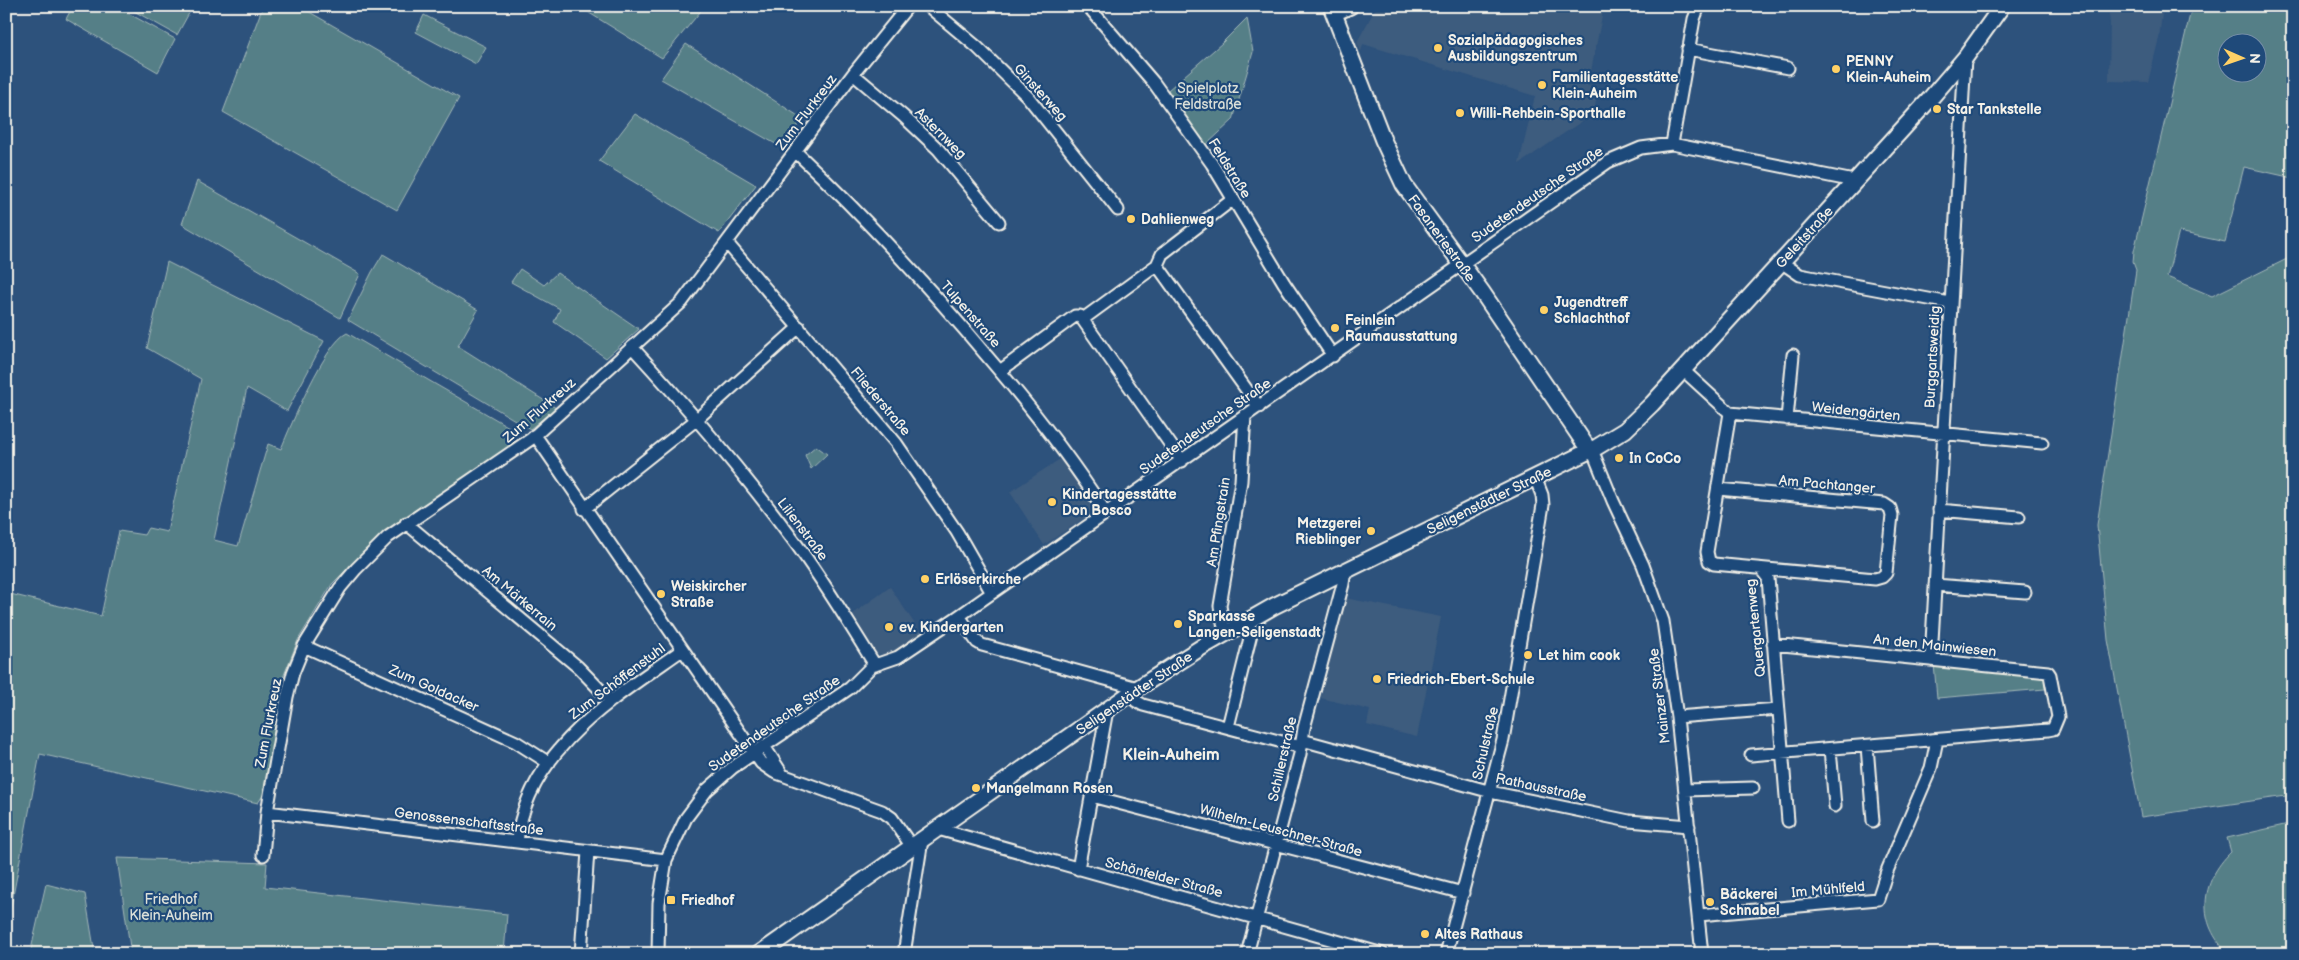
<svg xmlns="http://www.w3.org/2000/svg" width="2299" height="960" font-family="'Balsamiq Sans',sans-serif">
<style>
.built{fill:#3e5c7e}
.green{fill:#547f87;stroke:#a4b8b8;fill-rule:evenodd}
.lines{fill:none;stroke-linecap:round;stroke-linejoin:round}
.street-casing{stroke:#f4f1e8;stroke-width:15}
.secondary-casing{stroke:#f4f1e8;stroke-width:19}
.street{stroke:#1f4a7a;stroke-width:11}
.secondary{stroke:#1f4a7a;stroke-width:15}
.poi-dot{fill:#ffd166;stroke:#1f4a7a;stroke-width:2}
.labels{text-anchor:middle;stroke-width:4.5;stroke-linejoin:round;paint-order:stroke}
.poi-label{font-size:14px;font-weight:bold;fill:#f4f1e8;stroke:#1f4a7a;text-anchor:start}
.park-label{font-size:14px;fill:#dce0d9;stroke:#1f4a7a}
.street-label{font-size:14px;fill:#f4f1e8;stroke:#1f4a7a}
.quarter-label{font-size:16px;font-weight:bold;fill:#f4f1e8;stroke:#1f4a7a}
</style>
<rect width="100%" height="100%" fill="#2d527c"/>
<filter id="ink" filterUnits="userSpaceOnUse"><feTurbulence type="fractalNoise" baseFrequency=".02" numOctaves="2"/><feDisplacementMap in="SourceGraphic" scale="10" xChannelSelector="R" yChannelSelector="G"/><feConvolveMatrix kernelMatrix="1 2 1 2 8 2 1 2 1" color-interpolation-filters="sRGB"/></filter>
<g filter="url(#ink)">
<path class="built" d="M1377,6H1604L1588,86L1598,89L1594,113L1519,164L1535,96L1363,44L1361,52L1357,42Z
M2108,6H2163L2159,38L2148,82L2109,81L2110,23Z
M1060,459L1095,511L1044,545L1010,492Z
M890,587L922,635L892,654H877L853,614Z
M1345,598L1441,617L1417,737L1367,725L1370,710L1321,698Z"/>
<path class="green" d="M73,6H115L175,39L158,72L66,19Z
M125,6H193L177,35Z
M263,6H299L459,98L397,210L223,112Z
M578,6H705L662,58Z
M2192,6H2293V178L2244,167L2225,242L2179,232L2167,277L2212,296L2293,256V795L2141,817L2108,640L2097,525L2136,270L2133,262L2134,251ZM2226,42H2256V72H2226Z
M424,15L486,47L476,64L416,32Z
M1247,18L1253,52L1233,120L1205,146L1168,90L1222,43Z
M686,44L803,119L781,147L661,79Z
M635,114L756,185L719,233L599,161Z
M197,181L360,274L340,318L182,224Z
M383,254L478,310L458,346L556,408L530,429L348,320L372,272Z
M167,262L324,341L287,411L247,388L214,540L238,546L268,444L281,449C291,425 325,343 347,333L516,431L512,449L379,537L332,584L298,640L278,690L282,691L263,795L258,803L40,754L6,933V593L101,616L119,531L144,535L148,528L167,532L201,379L147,348Z
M520,269L544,285L557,273L639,329L606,358L554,322L560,309L511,282Z
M816,446L827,454L811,469L805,455Z
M1934,664L2045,673V689L1937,698Z
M2293,823V954H2229C2196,923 2200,882 2231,852L2227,838Z
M117,858L267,863L265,887L507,914L504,954H131Z
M46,884L85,894L95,954H30Z"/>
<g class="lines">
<defs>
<path id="street" d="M928,6L977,47L1028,97L1118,210
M1088,6L1154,83L1212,164L1284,283L1333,356
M1688,49L1788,68
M853,74L903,116L938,149L999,222
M1672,144L1694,19L1699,6
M795,151C865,217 930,288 992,362C1033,410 1072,460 1106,513
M1232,200L1162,254L1157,265L1259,407
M727,243L896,443L957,532L992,593
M1781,262L1800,275L1950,303
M1083,319L1157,265
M632,347C688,408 742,471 791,537C822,578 848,622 875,665
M1683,370L1730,413L2042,443
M1000,371L1075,316H1080L1182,461
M1787,419L1793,355
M535,435L761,763L774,772L882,811L892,818L912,847
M1589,450L1595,457L1613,501L1643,565L1663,621L1677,717L1702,954
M1718,489L1884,504L1890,508L1892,515L1886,573L1882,577L1875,579L1714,564L1709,561L1707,552L1730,413
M584,509L696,420L799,327
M1939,510L2019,517
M406,523L578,667L611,701
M1761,569L1768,578L1788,821
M1935,585L2025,592
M959,616L977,642L982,645L1138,688
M1225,633L1220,606L1241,481L1245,415
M304,646L516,742L549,763
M1931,659L1965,58
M1130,694L1136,701L1143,705L1301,747
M1677,717L1778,709
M1228,727L1251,634L1247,620
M1302,740L1495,793L1629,821L1689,826
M764,746L782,774
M1867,746L1873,821
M1830,749L1835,806
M1751,755L2048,730L2053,729L2058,717L2050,675L2048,672L1773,644
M1685,790L1753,788
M1091,796L1463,893
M267,812L666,860
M938,829L1383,954
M517,842C527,750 613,699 682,650
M263,855L267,812L287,697L293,673L304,646L340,588L356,569L388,537L531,439L682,302L853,74L908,6
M1078,869L1107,710
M1699,915L1878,899L1887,871L1931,768L1937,740
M581,954L588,851
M658,954L659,903L666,860L686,818L707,790L732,768L850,688L872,666L898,657L959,616L1608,162L1641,148L1672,144L1854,181
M904,954L922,840
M1247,954L1300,754L1304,728L1343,584L1345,571
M1446,954L1503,740L1543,505L1542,495L1535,477"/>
<path id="secondary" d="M1331,6L1383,140L1404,185L1482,292L1589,450
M1334,13L1350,6
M759,954L1138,688L1202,647L1274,606L1597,447L1625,430L1652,404L1929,100L1965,58L2002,6"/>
</defs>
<use href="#street" class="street-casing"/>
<use href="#secondary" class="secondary-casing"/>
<use href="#street" class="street"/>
<use href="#secondary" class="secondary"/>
</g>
</g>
<g class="poi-dot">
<circle cx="1438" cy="48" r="5"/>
<circle cx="1836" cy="69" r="5"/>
<circle cx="1542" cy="85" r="5"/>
<circle cx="1937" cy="109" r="5"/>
<circle cx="1460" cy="113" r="5"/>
<circle cx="1131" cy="219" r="5"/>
<circle cx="1544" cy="310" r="5"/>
<circle cx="1335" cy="328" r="5"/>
<circle cx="1619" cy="458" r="5"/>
<circle cx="1052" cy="502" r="5"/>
<circle cx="1371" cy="531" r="5"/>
<circle cx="925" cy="579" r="5"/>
<circle cx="661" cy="594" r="5"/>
<circle cx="1178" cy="624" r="5"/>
<circle cx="889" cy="627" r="5"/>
<circle cx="1528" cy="655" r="5"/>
<circle cx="1377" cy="679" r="5"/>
<circle cx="976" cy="788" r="5"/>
<rect x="666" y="895" width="10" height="10" rx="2.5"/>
<circle cx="1710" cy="902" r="5"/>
<circle cx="1425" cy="934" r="5"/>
</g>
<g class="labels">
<g class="poi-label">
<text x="1448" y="45">Sozialpädagogisches<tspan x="1448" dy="16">Ausbildungszentrum</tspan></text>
<text x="1846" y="66">PENNY<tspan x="1846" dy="16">Klein-Auheim</tspan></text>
<text x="1552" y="82">Familientagesstätte<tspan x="1552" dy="16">Klein-Auheim</tspan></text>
<text x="1947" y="114">Star Tankstelle</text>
<text x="1470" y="118">Willi-Rehbein-Sporthalle</text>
<text x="1141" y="224">Dahlienweg</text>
<text x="1554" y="307">Jugendtreff<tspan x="1554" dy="16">Schlachthof</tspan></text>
<text x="1345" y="325">Feinlein<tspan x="1345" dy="16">Raumausstattung</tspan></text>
<text x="1629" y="463">In CoCo</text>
<text x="1062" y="499">Kindertagesstätte<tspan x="1062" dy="16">Don Bosco</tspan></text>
<text x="1361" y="528" text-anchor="end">Metzgerei<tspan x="1361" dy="16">Rieblinger</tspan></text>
<text x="935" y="584">Erlöserkirche</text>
<text x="671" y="591">Weiskircher<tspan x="671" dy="16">Straße</tspan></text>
<text x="1188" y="621">Sparkasse<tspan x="1188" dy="16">Langen-Seligenstadt</tspan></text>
<text x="899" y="632">ev. Kindergarten</text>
<text x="1538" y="660">Let him cook</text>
<text x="1387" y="684">Friedrich-Ebert-Schule</text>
<text x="986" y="793">Mangelmann Rosen</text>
<text x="1720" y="899">Bäckerei<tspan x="1720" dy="16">Schnabel</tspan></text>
<text x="681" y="905">Friedhof</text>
<text x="1435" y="939">Altes Rathaus</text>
</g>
<g class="park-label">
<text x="1208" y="93">Spielplatz<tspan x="1208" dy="16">Feldstraße</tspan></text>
<text x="171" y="904">Friedhof<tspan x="171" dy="16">Klein-Auheim</tspan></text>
</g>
<g class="street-label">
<text transform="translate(1041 92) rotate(48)" y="5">Ginsterweg</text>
<text transform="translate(806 112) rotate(-53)" y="5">Zum Flurkreuz</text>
<text transform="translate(941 133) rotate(45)" y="5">Asternweg</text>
<text transform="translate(1230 168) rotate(58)" y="5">Feldstraße</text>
<text transform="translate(1537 194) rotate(-35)" y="5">Sudetendeutsche Straße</text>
<text transform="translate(1804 237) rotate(-48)" y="5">Geleitstraße</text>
<text transform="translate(1442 238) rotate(54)" y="5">Fasaneriestraße</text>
<text transform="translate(971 314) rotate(49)" y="5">Tulpenstraße</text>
<text transform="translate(1932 357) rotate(-87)" y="5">Burggartsweidig</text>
<text transform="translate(881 401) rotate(50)" y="5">Fliederstraße</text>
<text transform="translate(539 410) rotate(-41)" y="5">Zum Flurkreuz</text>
<text transform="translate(1856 411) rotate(6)" y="5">Weidengärten</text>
<text transform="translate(1205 426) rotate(-35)" y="5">Sudetendeutsche Straße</text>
<text transform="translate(1827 484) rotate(5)" y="5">Am Pachtanger</text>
<text transform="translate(1489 500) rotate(-26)" y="5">Seligenstädter Straße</text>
<text transform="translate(1218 522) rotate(-81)" y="5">Am Pfingstrain</text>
<text transform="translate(803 529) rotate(53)" y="5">Lilienstraße</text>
<text transform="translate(520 598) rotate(40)" y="5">Am Märkerrain</text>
<text transform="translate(1755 628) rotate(-96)" y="5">Quergartenweg</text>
<text transform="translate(1935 645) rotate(6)" y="5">An den Mainwiesen</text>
<text transform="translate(617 681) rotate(-37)" y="5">Zum Schöffenstuhl</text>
<text transform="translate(434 688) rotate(24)" y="5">Zum Goldacker</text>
<text transform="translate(1134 693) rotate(-34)" y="5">Seligenstädter Straße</text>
<text transform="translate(1659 696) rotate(-97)" y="5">Mainzer Straße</text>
<text transform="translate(268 723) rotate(-79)" y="5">Zum Flurkreuz</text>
<text transform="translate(774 723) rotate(-35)" y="5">Sudetendeutsche Straße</text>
<text transform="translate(1485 743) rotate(-77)" y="5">Schulstraße</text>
<text transform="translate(1282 759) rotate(-77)" y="5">Schillerstraße</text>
<text transform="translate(1541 787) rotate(12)" y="5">Rathausstraße</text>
<text transform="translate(469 821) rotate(7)" y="5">Genossenschaftsstraße</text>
<text transform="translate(1281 830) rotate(15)" y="5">Wilhelm-Leuschner-Straße</text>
<text transform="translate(1164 877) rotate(15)" y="5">Schönfelder Straße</text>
<text transform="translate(1828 889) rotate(-5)" y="5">Im Mühlfeld</text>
</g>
<g class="quarter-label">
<text x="1171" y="760">Klein-Auheim</text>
</g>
</g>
<rect width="2299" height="960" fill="none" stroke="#1f4a7a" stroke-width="25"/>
<rect x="12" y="12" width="2274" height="935" fill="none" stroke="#f4f1e8" stroke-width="2" filter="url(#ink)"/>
<g transform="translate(2242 58) rotate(92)"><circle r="24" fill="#1f4a7a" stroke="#748da6"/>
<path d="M0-4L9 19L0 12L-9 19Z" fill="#ffd166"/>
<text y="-8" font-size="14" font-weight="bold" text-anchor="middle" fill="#f4f1e8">N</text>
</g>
</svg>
